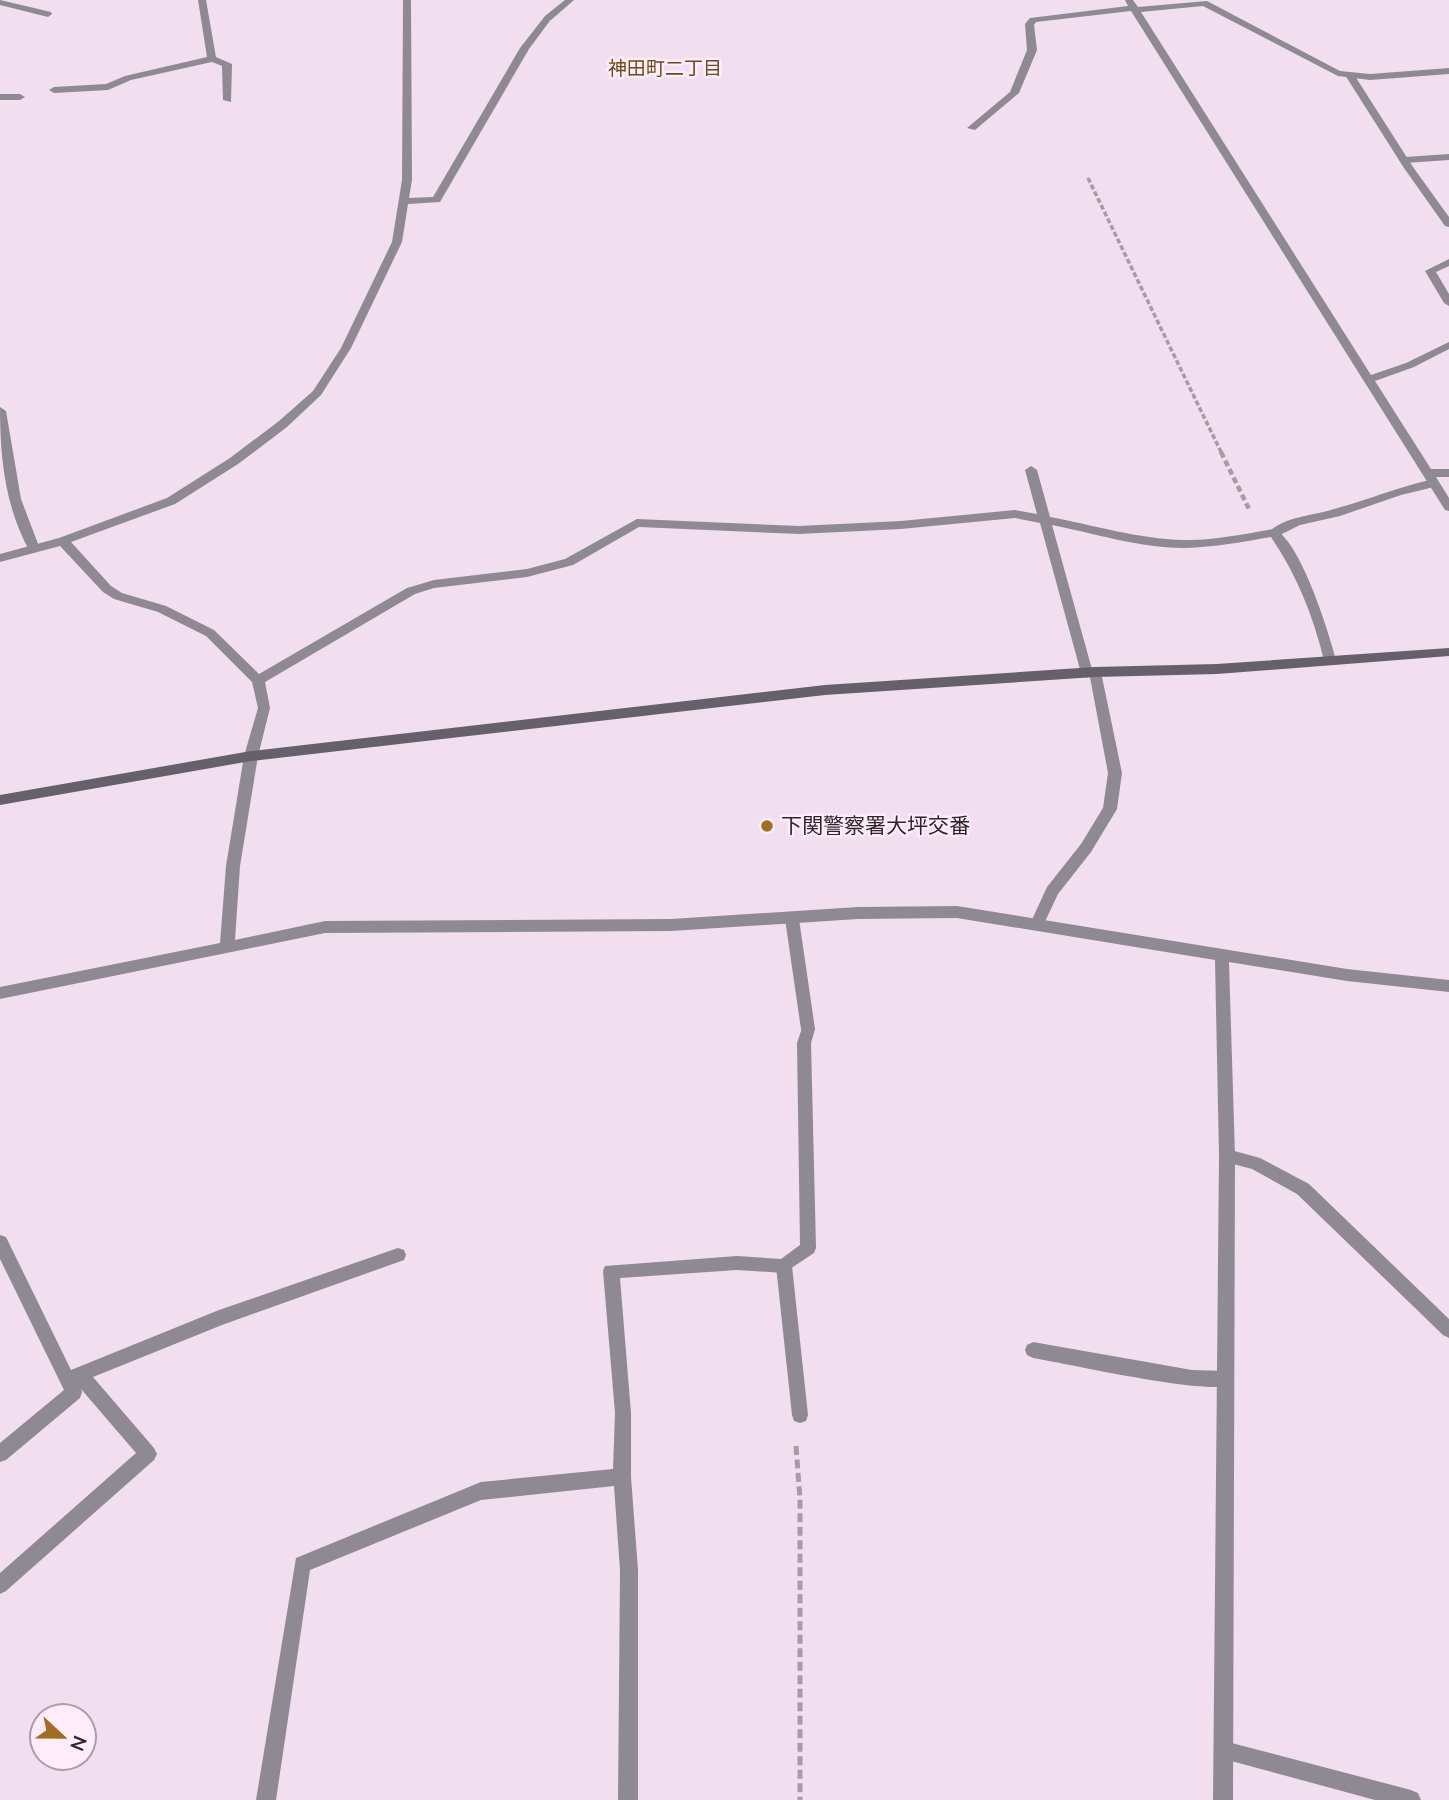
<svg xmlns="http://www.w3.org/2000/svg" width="1449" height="1800" font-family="'Nunito Sans','Noto Sans JP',sans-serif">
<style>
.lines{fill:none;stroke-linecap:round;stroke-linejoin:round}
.path-far2{stroke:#a99aa6;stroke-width:3.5;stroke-dasharray:5 2.5;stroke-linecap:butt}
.path-far1{stroke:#a99aa6;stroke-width:4.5;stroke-dasharray:6 3.5;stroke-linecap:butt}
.path{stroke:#a99aa6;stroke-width:5;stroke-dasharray:9 4.5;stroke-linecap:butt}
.lane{fill:#8f8a92;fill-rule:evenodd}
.street{fill:#8f8a92;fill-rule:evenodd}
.secondary{fill:#66606b;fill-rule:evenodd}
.poi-dot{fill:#9f6e22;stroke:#ffecfb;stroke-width:2.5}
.labels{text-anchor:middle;stroke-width:5;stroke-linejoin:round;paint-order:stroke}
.far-neighbourhood-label{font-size:19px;fill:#6c4a17;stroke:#ffecfb}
.poi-label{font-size:21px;fill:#2c252a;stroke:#ffecfb;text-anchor:start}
</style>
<rect width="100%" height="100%" fill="#f1deee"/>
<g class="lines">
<path class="path-far2" d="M1088,178L1222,454"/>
<path class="path-far1" d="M1221,452L1249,509"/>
<path class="path" d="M796,1446L800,1499V1800"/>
<path class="lane" d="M198,0H206L216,57L232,64L231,102L223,100L222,66L212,62L131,80L108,90L54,93L49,90L54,87L106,84L125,76L207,57Z
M565,0H574L551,20H545V16Z
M1347,73H1353L1413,167L1449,217V227L1445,226L1404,168L1345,75Z
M0,407L6,411L21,499L40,549L34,553L30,552C5,507 0,458 0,407Z
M1434,479L1438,480V486L1401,495L1340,516L1300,525L1278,536H1270L1268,533C1284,516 1313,516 1334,509C1368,500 1400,486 1434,479Z
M1095,667L1101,672L1122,773L1117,809L1091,852L1058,894L1042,928H1032L1030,924L1047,887L1081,844L1103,808L1108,773L1089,672Z
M792,913L797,915L799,919L815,1029L813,1033L808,1035L803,1033L801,1029L785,919L787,915Z
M1227,1149L1260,1158L1309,1184L1449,1319V1338L1443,1335L1297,1194L1252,1169L1222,1161L1219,1156L1222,1151Z
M0,1235L6,1237L71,1370L219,1310L398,1248L404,1250L406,1255L404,1260L222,1325L93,1377L154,1448L157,1454L154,1460L6,1591L0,1594V1573L136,1453L81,1389L82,1392L80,1398L6,1460L0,1462V1443L64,1390L0,1259Z
M784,1259L790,1261L792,1266L808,1415L806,1421L800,1423L794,1421L792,1415L776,1266L778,1261Z
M1033,1342L1192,1370L1226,1371L1232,1373L1234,1379L1232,1385C1204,1395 1070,1364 1033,1358L1027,1355L1025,1350L1027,1345Z
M1224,1741L1411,1790L1418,1793L1421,1800H1375L1224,1759L1217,1757L1215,1750L1217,1743Z"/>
<path class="street" d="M0,0L51,12L52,14L48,17L0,5Z
M403,0H411L412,180L409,198L433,197L520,48L545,16L552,18L529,49L440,202L408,204L402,242L351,348L321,395L287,427L238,464L175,504L71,542L111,586L122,593L166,606L214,630L259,674L407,588L434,580L527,569L565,559L637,519L799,526L901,521L1015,510L1037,514L1025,470L1031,466L1037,470L1050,517C1093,525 1139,539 1183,540C1213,541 1244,534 1274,529C1300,540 1329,632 1336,660L1330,664L1324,660C1313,616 1297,575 1271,537C1243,542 1214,547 1185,548C1145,549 1092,533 1052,525L1093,673L1087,678L1081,673L1040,523L1015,518L901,529L799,534L639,527L573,565L527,577L434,588L415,594L265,682L270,708L258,756L240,866L235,940L325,921L671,919L858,907L957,906L1347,969L1449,980V992L1347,981L1229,962L1235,1156L1233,1800H1213L1219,1156L1215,960L957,918L858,919L671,931L325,933L0,999V987L220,943L226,866L244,756L258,708L252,682L206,636L158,612L114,599L103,592L60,546L0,562V554L59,538L167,498L230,458L279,421L313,391L341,348L392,242L402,180Z
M1125,0H1133L1138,7L1207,1L1340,71L1370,74L1449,68V74L1370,80L1338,76L1203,6L1141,12L1371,375L1406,363L1449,342V349L1414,367L1375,381L1431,469H1449V477H1436L1449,498V511L1445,510L1131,11L1036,22L1034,25L1037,50L1019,93L975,130L967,128L1010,92L1027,50L1025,24L1030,18L1128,6Z
M0,94H20L25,97L20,100H0Z
M1449,154V160L1405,163L1400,160L1405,157Z
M1449,259V266L1436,272L1449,294V306L1444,303L1425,271Z
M808,1023L813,1025L815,1029L811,1043L816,1248L814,1253L784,1273L737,1270L620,1278L631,1413V1477L638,1570V1800H618L620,1570L614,1486L481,1500L310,1570L276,1800H256L296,1558L481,1482L613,1469L615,1413L603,1271L605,1266L737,1256L781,1259L800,1245L797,1043L803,1025Z"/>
<path class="secondary" d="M1449,648V656L1217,674L1095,677L825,695L251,761L0,805V795L251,751L825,685L1095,667L1217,664Z"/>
</g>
<circle class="poi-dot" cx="767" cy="826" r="7"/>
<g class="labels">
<g class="far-neighbourhood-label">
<text x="665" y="75">神田町二丁目</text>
</g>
<g class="poi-label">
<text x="781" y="833">下関警察署大坪交番</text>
</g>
</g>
<g transform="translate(63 1737) rotate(112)"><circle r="33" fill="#ffecfb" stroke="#ab9ca7" stroke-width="2"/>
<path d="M0-5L12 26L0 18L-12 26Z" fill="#9f6e22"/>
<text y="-10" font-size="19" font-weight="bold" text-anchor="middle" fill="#2c252a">N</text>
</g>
</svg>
